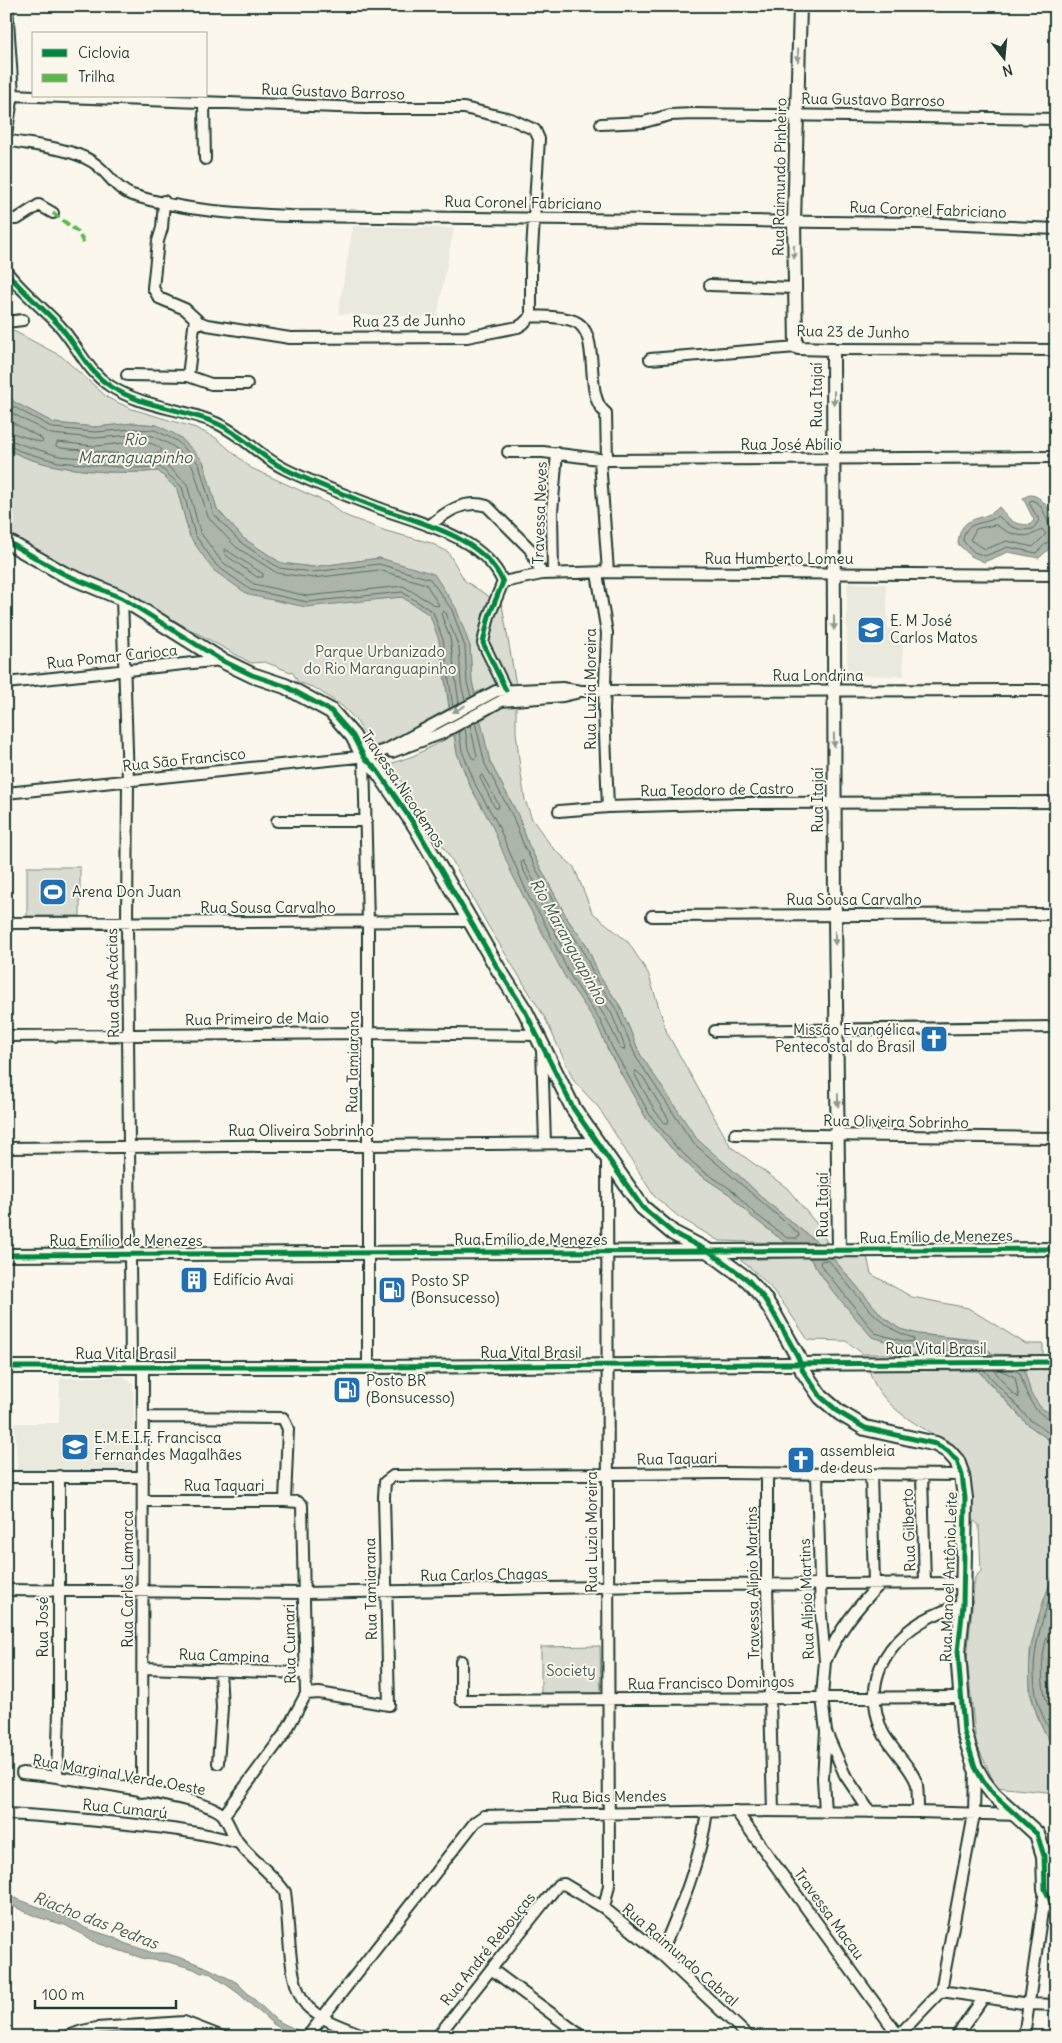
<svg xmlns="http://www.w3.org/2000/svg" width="1062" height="2043" font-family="Delius,sans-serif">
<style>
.built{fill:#eae9de}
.green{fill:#dbdcd1;stroke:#7d8c82}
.water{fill:#adb4aa;stroke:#74847b}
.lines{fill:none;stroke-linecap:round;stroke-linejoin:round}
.shore{stroke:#586d63;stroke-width:1}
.minor-casing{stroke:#1f3d34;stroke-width:14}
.tertiary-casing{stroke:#1f3d34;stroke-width:16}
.secondary-casing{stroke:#1f3d34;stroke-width:18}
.minor{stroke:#fbf7ec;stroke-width:10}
.tertiary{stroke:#fbf7ec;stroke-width:12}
.secondary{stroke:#fbf7ec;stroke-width:14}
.quiet{stroke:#58b947;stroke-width:4;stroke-dasharray:8 4;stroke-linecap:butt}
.cycleway-casing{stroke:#fbf7ec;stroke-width:8}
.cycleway{stroke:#00873e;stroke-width:5}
.oneway{fill:#8d9a90}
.labels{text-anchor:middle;stroke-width:4;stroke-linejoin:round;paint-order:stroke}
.street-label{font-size:15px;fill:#1f3d34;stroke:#fbf7ec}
.poi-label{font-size:15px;fill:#1f3d34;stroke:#fbf7ec;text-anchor:start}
.park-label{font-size:15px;fill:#455d53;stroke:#fbf7ec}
.water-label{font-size:16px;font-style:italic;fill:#425b52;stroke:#fbf7ec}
</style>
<rect width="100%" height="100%" fill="#fbf7ec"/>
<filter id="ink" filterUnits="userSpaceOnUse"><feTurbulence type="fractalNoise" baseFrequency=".02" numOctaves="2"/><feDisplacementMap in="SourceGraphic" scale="10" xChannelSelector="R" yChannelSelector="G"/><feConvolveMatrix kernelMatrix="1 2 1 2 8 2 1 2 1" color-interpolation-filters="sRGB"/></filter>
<g filter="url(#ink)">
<path class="built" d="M353,226L454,228L437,317L338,314Z
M847,583L886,584L888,629L902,630L904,676L847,675Z
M123,1376L133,1383L134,1470L17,1471L15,1423H59L60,1378Z
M162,2032L160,2037H105Z"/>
<path class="green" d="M6,327L61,356L108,398L132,409L196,428L216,438L251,468L330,504L344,515L386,531L431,543L448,552L465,581L502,605L516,685L501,683L475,693L472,682L470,646L380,558L313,567L281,563L243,538L217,509L203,461L180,437L156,425L134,423L95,427L54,423L14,402L6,389Z
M6,448C41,471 117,475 158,471L177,489L190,537L356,601L402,597L430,615L439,640L449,708L396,738L375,746L371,744L356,720L342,706L315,688L298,682L293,673L265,662L251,663L121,591L62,568L6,535Z
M516,703V732L520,768L525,800L532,819L552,847L574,867L592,912L628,942L648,973L667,1033L731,1147L787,1188L820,1228L827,1243L819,1244L768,1203L744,1180L697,1140L686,1124L640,1054L620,1006L600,977L586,944L568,920L529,846L518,815L490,762L480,721L504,706Z
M454,735L457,753L471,788L491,823L525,900L597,1024L608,1050L646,1118L673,1150L697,1173L729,1194L751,1216L786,1243L719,1241L679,1217L654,1196L599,1108L574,1081L545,1018L487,924L453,862L390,764L413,756Z
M27,867H80V916H27Z
M830,1255L867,1256L871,1274L912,1297L968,1308L1026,1344H1043V1356L993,1354L978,1340L918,1334L900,1329L884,1318Z
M809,1257L831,1289L872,1337L964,1354H863L846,1341L808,1340C788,1310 770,1280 740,1260Z
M1024,1369H1056V1417L1041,1408L1031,1394Z
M869,1370L978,1371L1027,1424L1056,1445V1568L1042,1605L1030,1650V1693L1037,1715L1056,1752V1793L996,1787L976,1743L967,1659L975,1577L981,1571L979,1525L973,1520L967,1481L960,1451C927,1428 881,1412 869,1370Z
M1056,1623V1710C1041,1682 1050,1651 1056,1623Z
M600,1646L601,1695L541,1696V1647Z"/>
<path class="water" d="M6,389L14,402L54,423L95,427L134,423L157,425L180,437L203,461L217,509L243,538L281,563L313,567L380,558L434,574L456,608L470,646L472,682L490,762L518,815L529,846L568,920L586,944L600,977L620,1006L640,1054L697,1139L744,1180L768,1203L819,1244L786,1243L751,1216L729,1194L697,1173L673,1150L646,1118L608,1050L597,1024L565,977L511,872L491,823L471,788L457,753L439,640L430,615L402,597L306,607L249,595L213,570L190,537L177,489L158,471C117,475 41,471 6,448Z
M1029,495C1045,494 1058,523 1056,537C1055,546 1044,553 1039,558L1008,552L984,562L971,556L958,544C960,511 984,524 999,507C1011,520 1010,524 1030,525L1034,520L1023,498Z
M830,1255L884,1318L900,1329L918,1334L978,1341L993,1354L1024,1369L1031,1394L1041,1408L1056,1417V1445L1027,1424L964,1354L942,1349L906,1347L872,1337L831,1289L809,1257Z
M1056,1568V1623L1048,1659V1682L1056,1710V1752C1049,1740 1041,1727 1037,1714C1018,1665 1038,1615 1056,1568Z
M6,1895L72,1919L85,1928L113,1937L124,1943L153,1953H165L187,1960L208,1968L236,1982L276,2020L299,2031L294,2036L273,2024L238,1993L208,1972L201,1973L194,1969L169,1962L145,1959L97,1943L65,1925L37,1917L6,1903Z"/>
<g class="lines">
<path class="shore" d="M6,398L12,406L53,428L95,432L134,429L155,430L177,441L199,464L213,513L240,542L279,568L313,572L379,564L430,579L452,610L465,647L467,683L471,697
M6,410L51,434L95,438L134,435L153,436L173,446L193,467L208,517L236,547L277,573L313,578L379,570L426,584L439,605L436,606L403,586L307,596L254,584L221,561L200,532L187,484L163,462H132L59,456L23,445L6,438
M6,419L41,438L43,441L40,442L6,431
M58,442C70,443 82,445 94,446C112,446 149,435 162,450L160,453L133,455L61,448L56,446Z
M6,444L20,451L58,462L132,468L160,467L182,487L195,535L217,566L251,590L307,602L402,592L433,612L443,640L453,707
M996,525C1011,535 1027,541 1042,529L1046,534L1033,547L1007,541L985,549L970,540L976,529Z
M1056,529L1050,527C1045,517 1043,502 1031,500L1029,503L1039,520L1033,529C1015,532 1009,525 998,516C986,526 964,519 963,541L974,552L985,556L1008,547L1036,553L1051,539L1056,538
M225,549L263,574V577H257L227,556L224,551Z
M459,704L450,638L441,614L443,611L446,613L459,648L461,684L465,700
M465,728L468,749L472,758L475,759L477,756L470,725
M459,731L462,751L476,786L496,821L529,897L541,916L570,975L601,1022L612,1047L650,1115L676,1147L700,1169L732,1190L754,1213L787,1238H798L799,1234L693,1143L636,1057L616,1009L596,979L581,947L564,922L525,848L513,817L485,764L475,722
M482,775L499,805L498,808H495L480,778Z
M523,861L559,926L576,950L590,983L611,1012L625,1047L624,1050L621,1049L606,1018L575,972L522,867L521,863Z
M636,1071L643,1077L669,1120L668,1123H665L655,1111L635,1075Z
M829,1261C854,1290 876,1327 913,1338L914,1341L906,1342L875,1333L820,1264L821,1261Z
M972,1355L967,1350L954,1346L953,1343L975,1345L987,1355
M984,1370L1030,1420L1056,1438
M994,1370L1012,1393L1019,1398L1015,1377L1000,1370
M1014,1370L1020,1373C1026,1392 1032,1417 1056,1420
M1056,1582C1040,1623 1024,1670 1042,1714C1046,1723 1051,1732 1056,1741
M1056,1628L1051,1629C1040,1645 1039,1694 1051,1710L1056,1711"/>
<defs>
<path id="minor" d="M13,95L34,96
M37,96L365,108H464L511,119L535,130L539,139L531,267V316
M204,103L205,159
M601,124L644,122L670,115L693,114L1056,119
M6,134L13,95L7,6
M6,140C31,145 70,148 91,161C107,170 115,189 132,195C184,211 238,214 291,216L918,223L1056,229
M164,201L162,228L158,241L153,288L159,298L185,309L199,322L207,325L290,338L467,337L518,327L523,324L531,316C544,317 561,316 574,321C603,332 582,396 606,413L607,460
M6,219H17L39,205L53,213
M6,271C21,291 42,307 59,325C77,345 87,371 110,386C142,407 181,408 216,423C242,434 260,457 285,469C315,484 346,495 376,507C419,523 483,536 503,582L489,616L483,643L506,690
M710,285L795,288
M6,322L23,320
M833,349L1056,350
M650,359L797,347
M127,375L188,376L211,384H247
M188,376L195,318
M508,452H543L607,460L1056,457
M600,460L608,572
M429,526C446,512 464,499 487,506L530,549L542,574
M597,573L607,633L604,710L608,807
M553,574L552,512L557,453
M503,582L542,574L608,572L1056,575
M122,598L128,781L127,923L131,1367
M6,683L221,660
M392,752L440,734L501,701L563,696L576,693
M364,757L386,750L496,691L562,688L581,691L1056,690
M364,757L368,923V1367
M6,793L368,756
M559,811L608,807L738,803L1056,802
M277,821H366
M652,916L1056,914
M6,923L470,921
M715,1031L1056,1027
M6,1036L369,1033L538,1035
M542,1049L545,1143
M735,1134L1056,1138
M6,1148L596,1143
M143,1417L283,1418L288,1429L285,1501
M767,1474V1585L773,1811
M817,1474L821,1615L825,1661L822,1697L826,1732L823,1778L825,1812
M871,1474L874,1583
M922,1475L925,1583
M6,1477H143
M143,1501H285L298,1502L302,1505L306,1694L285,1733L224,1815
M6,1590L304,1593L692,1585L963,1583
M826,1660C838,1630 858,1606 881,1583
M461,1661V1700L961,1697
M143,1668L304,1673
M306,1694L319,1693L389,1705L384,1497L385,1482L393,1476L723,1473L962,1475
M826,1732L845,1775L870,1812
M218,1763L222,1708L220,1671
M22,1773C53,1776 208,1796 223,1815C229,1823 232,1834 238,1842C252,1860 272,1873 285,1892C290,1923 286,1986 309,2008C324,2022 349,2029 368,2037
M57,1777L59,1711V1476
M142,1792L143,1367
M736,1811L898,2035
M918,1812C918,1803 918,1793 917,1785C914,1770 890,1748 882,1731C856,1667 904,1619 963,1605
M6,1814C44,1816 80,1819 118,1823C159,1827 199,1831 239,1843
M604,1908L609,1885L607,1158
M661,1954C680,1909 701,1860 707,1811
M491,1969L583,2037
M941,1991L1029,2004L1056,2005
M66,2037L82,2031L97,2028L184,2022L223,2037
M172,2037L184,2022
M307,2037L475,1822L484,1816L736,1811L918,1812L1018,1815
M437,2037L558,1885L564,1884L604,1908L661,1954L749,2037
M897,2037L941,1991L974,1814L975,1769
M956,2037L984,1997
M1024,2037L1045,1890"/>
<path id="tertiary" d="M800,6L794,222L796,345L798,348L833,349L835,916L839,1251
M6,1255L1056,1249
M6,1367H368L1056,1362"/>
<path id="secondary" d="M6,541L64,574L122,598L221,660L252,675L285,686L331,711L353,736L364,757L377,770L416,827L497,967L525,1011L573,1108L642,1207L673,1233L710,1252L748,1280L763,1297L774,1314L798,1357L803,1371L821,1397L840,1413L865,1428L936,1444L948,1451L957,1461L962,1475L965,1498L963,1605L958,1652L964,1732L975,1767L983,1781L994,1795L1037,1834L1044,1856L1045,1889L1056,1913"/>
</defs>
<use href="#minor" class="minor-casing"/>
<use href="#tertiary" class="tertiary-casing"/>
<use href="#secondary" class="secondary-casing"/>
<use href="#minor" class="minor"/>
<use href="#tertiary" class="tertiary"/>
<use href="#secondary" class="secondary"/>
<path class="quiet" d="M53,213L78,232L84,244"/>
<defs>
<path id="cycleway" d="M6,271C21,291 42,307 59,325C77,345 87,371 110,386C142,407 181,408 216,423C242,434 260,457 285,469C315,484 346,495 376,507C419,523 483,536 503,582L489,616L483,643L506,690
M6,541L64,574L122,598L221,660L252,675L285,686L331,711L353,736L364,757L377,770L416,827L497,967L525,1011L573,1108L642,1207L673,1233L710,1252L748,1280L763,1297L774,1314L798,1357L803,1371L821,1397L840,1413L865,1428L936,1444L948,1451L957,1461L962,1475L965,1498L963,1605L958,1652L964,1732L975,1767L983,1781L994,1795L1037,1834L1044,1856L1045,1889L1056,1913
M6,1255L1056,1249
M6,1367H368L1056,1362"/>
</defs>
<use href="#cycleway" class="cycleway-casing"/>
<use href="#cycleway" class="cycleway"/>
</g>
<defs><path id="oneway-solid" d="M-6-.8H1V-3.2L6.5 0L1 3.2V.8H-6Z" transform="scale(1.25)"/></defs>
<g class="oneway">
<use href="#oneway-solid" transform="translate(798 55) rotate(91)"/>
<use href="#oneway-solid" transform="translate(794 252) rotate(89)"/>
<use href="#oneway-solid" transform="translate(834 398) rotate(90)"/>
<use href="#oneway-solid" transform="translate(834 623) rotate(90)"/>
<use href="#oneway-solid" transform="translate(459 709) rotate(152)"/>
<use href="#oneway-solid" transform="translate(834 740) rotate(89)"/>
<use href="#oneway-solid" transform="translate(835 938) rotate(89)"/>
<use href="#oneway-solid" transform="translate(838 1100) rotate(89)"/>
</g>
</g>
<defs>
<symbol id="school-square" viewBox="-11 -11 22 22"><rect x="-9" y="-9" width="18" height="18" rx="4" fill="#1f6fb2" stroke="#fbf7ec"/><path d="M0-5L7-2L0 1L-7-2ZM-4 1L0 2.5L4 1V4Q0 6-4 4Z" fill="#fff"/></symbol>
<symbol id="stadium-square" viewBox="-11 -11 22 22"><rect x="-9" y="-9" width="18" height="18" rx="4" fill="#1f6fb2" stroke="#fbf7ec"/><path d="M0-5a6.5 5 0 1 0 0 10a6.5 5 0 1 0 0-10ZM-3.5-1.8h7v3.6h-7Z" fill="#fff"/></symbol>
<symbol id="church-square" viewBox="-11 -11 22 22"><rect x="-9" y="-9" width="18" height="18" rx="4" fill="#1f6fb2" stroke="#fbf7ec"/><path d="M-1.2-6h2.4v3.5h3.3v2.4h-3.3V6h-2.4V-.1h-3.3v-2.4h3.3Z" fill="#fff"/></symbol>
<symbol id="building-square" viewBox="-11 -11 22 22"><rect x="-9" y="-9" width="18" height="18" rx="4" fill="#1f6fb2" stroke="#fbf7ec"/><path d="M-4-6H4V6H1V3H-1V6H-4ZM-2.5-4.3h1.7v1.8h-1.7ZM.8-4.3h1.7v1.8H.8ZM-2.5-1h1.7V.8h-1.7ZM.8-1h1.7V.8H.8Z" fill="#fff"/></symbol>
<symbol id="fuel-square" viewBox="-11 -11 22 22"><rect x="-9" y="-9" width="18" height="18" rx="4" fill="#1f6fb2" stroke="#fbf7ec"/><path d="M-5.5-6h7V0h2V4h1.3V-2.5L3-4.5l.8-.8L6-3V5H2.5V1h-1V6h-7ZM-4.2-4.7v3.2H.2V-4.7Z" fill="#fff"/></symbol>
</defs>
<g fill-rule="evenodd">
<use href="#school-square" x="855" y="614" width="32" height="32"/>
<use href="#stadium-square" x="37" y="876" width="32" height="32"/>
<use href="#church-square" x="918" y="1023" width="32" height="32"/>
<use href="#building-square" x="178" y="1264" width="32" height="32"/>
<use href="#fuel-square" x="376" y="1274" width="32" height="32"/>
<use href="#fuel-square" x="331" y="1374" width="32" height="32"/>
<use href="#school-square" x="59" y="1431" width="32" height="32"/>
<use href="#church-square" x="785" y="1444" width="32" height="32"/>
</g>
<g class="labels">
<g class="street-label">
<text transform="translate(333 92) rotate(2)" y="5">Rua Gustavo Barroso</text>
<text transform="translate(873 100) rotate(1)" y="5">Rua Gustavo Barroso</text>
<text transform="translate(780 177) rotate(-89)" y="5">Rua Raimundo Pinheiro</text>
<text transform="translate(523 203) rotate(1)" y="5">Rua Coronel Fabriciano</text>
<text transform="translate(928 210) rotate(2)" y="5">Rua Coronel Fabriciano</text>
<text transform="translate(409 321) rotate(-1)" y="5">Rua 23 de Junho</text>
<text transform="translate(853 332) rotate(1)" y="5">Rua 23 de Junho</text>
<text transform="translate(817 395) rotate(-90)" y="5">Rua Itajaí</text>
<text x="791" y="450">Rua José Abílio</text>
<text transform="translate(540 513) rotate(-88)" y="5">Travessa Neves</text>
<text x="779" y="564">Rua Humberto Lomeu</text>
<text transform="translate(112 657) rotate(-6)" y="5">Rua Pomar Carioca</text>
<text x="818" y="681">Rua Londrina</text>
<text transform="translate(591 689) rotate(-90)" y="5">Rua Luzia Moreira</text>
<text transform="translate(184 760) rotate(-6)" y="5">Rua São Francisco</text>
<text transform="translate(403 789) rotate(56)" y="5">Travessa Nicodemos</text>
<text transform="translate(717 790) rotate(-1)" y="5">Rua Teodoro de Castro</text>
<text transform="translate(818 800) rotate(-90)" y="5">Rua Itajaí</text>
<text x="854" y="905">Rua Sousa Carvalho</text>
<text x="268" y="913">Rua Sousa Carvalho</text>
<text transform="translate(113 983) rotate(-91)" y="5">Rua das Acácias</text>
<text transform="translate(257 1019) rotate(-1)" y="5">Rua Primeiro de Maio</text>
<text transform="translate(353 1062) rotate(-89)" y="5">Rua Tamiarana</text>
<text transform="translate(896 1122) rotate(1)" y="5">Rua Oliveira Sobrinho</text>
<text x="301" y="1136">Rua Oliveira Sobrinho</text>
<text transform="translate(823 1205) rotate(-90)" y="5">Rua Itajaí</text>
<text transform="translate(936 1237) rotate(-1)" y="5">Rua Emílio de Menezes</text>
<text x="531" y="1245">Rua Emílio de Menezes</text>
<text x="126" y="1246">Rua Emílio de Menezes</text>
<text x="936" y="1354">Rua Vital Brasil</text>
<text x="531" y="1358">Rua Vital Brasil</text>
<text x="126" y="1359">Rua Vital Brasil</text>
<text transform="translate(677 1459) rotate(-1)" y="5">Rua Taquari</text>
<text x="224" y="1491">Rua Taquari</text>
<text transform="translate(909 1530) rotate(-92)" y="5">Rua Gilberto</text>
<text transform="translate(592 1532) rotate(-90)" y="5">Rua Luzia Moreira</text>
<text transform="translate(484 1575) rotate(-1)" y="5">Rua Carlos Chagas</text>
<text transform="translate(949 1577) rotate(-88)" y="5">Rua Manoel Antônio Leite</text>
<text transform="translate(128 1579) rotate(-90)" y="5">Rua Carlos Lamarca</text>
<text transform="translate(753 1583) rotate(-91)" y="5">Travessa Alípio Martins</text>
<text transform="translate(371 1589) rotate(-91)" y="5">Rua Tamiarana</text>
<text transform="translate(807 1599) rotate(-92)" y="5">Rua Alípio Martins</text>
<text transform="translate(43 1627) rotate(-90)" y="5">Rua José</text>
<text transform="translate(290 1644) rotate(-91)" y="5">Rua Cumari</text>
<text transform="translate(224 1656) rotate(2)" y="5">Rua Campina</text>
<text transform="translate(711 1683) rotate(-1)" y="5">Rua Francisco Domingos</text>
<text transform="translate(119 1775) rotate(10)" y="5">Rua Marginal Verde Oeste</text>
<text transform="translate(609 1797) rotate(-1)" y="5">Rua Bias Mendes</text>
<text transform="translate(125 1809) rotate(6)" y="5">Rua Cumarú</text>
<text transform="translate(829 1914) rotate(54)" y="5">Travessa Macau</text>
<text transform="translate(488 1949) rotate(-51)" y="5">Rua André Rebouças</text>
<text transform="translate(680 1955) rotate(41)" y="5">Rua Raimundo Cabral</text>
</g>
<g class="poi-label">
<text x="890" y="626">E. M José<tspan x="890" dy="17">Carlos Matos</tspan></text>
<text x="72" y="897">Arena Don Juan</text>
<text x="915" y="1035" text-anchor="end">Missão Evangélica<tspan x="915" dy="17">Pentecostal do Brasil</tspan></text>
<text x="213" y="1285">Edifício Avai</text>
<text x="411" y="1286">Posto SP<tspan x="411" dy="17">(Bonsucesso)</tspan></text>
<text x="366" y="1386">Posto BR<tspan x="366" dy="17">(Bonsucesso)</tspan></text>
<text x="94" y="1443">E.M.E.I.F. Francisca<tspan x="94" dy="17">Fernandes Magalhães</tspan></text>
<text x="820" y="1456">assembleia<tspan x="820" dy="17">de deus</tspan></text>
</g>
<g class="park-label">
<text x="380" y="657">Parque Urbanizado<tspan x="380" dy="17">do Rio Maranguapinho</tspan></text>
<text x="571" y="1676">Society</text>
</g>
<g class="water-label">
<text x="135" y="445">Rio<tspan x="135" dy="18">Maranguapinho</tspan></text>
<text transform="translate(569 941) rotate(61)" y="6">Rio Maranguapinho</text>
<text transform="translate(96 1920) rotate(21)" y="6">Riacho das Pedras</text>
</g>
</g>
<rect width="1062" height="2043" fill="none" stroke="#fbf7ec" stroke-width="25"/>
<rect x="12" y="12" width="1037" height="2018" fill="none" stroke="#1f3d34" stroke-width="2" filter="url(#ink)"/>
<rect x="32" y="32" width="175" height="65" fill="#fbf7ec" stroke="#a3ada2"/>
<rect x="42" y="49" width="25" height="8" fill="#00873e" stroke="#a3ada2"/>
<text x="78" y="58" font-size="15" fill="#1f3d34">Ciclovia</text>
<rect x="42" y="74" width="25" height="8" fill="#58b947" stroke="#a3ada2"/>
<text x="78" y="82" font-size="15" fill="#1f3d34">Trilha</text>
<g transform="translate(1004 58) rotate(164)" stroke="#fbf7ec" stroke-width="4" paint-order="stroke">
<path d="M0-4L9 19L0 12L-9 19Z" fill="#1f3d34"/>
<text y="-8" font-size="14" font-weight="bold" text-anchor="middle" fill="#1f3d34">N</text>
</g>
<path d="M35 2000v8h141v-8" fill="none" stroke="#1f3d34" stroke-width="2.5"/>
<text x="42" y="2000" font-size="15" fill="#1f3d34" stroke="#fbf7ec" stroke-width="4" paint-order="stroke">100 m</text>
</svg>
